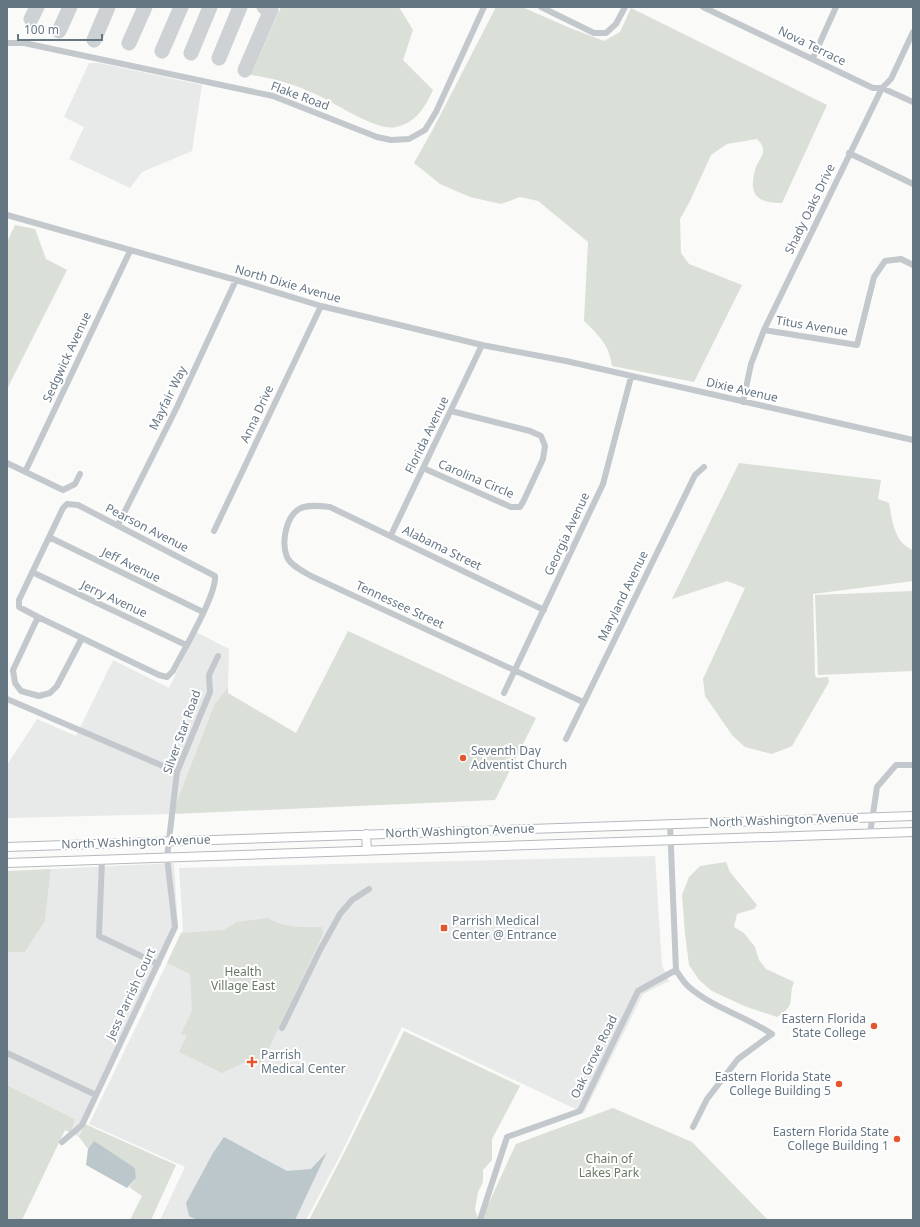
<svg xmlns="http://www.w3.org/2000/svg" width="920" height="1227" font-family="'Noto Sans',sans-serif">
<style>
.built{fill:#e8e9e9}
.green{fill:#dadfd7}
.water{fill:#bbc7cb}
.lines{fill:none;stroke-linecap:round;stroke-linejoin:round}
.taxiway{stroke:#ced2d4;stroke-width:15}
.major-casing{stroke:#b5babe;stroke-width:10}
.minor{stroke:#c3c8cc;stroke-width:6}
.major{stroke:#fff;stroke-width:8}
.poi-dot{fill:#e4572e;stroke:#fff;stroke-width:1.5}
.labels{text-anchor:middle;stroke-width:4;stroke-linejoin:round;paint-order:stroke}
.street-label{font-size:12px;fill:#657683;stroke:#fff}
.poi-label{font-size:12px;fill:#657683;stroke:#fff;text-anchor:start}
.park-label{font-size:12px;fill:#687a64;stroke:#fff}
</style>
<rect width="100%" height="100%" fill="#fafaf8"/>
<path class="built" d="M89,63H99L202,85L192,151L142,172L130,188L69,159L84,127L64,117Z
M196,632L229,649L228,687L214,705L172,814L7,818V765L37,719L76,736L113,660L169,688Z
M655,856L662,965L669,981L643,994L584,1113L402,1027L343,1150L306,1220H160L185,1167L89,1124L183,930L179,868Z
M174,863L178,928L79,1137L71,1133L75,1119L7,1085V952H25L45,921L51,869Z"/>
<path class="green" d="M281,7H399L413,30L403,60L433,90C425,107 416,123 396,127C377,132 334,102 315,94C294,84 274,78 251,75Z
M496,7H522L570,28L604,41L620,32L631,8L827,105L782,203C755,203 748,193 756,167C758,161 764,156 763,150C763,145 760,142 757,139L727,144L711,155L690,201L680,219L681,253L689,264L742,285L694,382L612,366C609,344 599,336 584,321L588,242L538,201L520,197L501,204L470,197L440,184L414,163L432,131Z
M15,225L35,229L46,259L67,270L7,389V242Z
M739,463L881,480L878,499L889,503C892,520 894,543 913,550V581L813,594L815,675L817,678L828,677L829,682L792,746L772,754L745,747L732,735L705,696L703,679L745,588L727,581L672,599Z
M913,591V671L818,675L815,595Z
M348,631L536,718L495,800L172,814L214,705L228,687V693L296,733Z
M726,862L730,872L757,905L754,909L737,914L734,927L744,933L755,947L759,960L766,969L794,982C787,999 798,1004 777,1017L744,1006L712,991L699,980L689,965L685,934L682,895L689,877L700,866Z
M51,869L45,921L25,952H7V871Z
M268,918C287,929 300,927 322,927L323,934L261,1065L251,1062L243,1063L222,1073L179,1052L187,1035L181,1034L192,1011L190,974L167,963L181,933L224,930L237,922Z
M404,1031L520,1086L492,1139V1160L483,1170V1182L478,1192L475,1209L478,1220H309L345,1151Z
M7,1085L75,1119L71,1133L65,1130L22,1220H7Z
M613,1108L692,1142L768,1220H481L516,1144Z
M85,1124L176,1165L151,1220H130L142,1196L129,1187L136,1178L135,1168L94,1142L88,1149L79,1137Z"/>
<path class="water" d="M224,1137L287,1171L311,1169L327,1152L295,1220H197L189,1216L186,1203L213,1153Z
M94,1141L135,1168L136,1178L127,1188L86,1165L88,1149Z"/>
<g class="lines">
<path class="taxiway" d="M31,19L37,7
M59,31L70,7
M94,40L108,7
M129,43L145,7
M162,51L181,7
M191,53L210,7
M219,58L240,7
M245,70L271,10L264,7"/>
<defs>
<path id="major" d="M366,834L367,851
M7,847L913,816
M7,863L913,832"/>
</defs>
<use href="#major" class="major-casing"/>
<path class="minor" d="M541,7L594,33H606L616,24L625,7
M703,7L873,88H882L913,102
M7,43H24L273,96L377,137L391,140L409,139L425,130L436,112L484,7
M813,58L836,7
M849,153L913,184
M7,215L236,280L321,306L482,345L566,361L913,440
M764,330L857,345L874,277L885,261L901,259L913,265
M743,402L751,364L764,330L882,88L891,79L913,32
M7,463L63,490L75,484L80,474
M423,468L511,507H520L524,500L543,459L545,446L541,436L530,431L451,411
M25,472L130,251
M67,504L78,505L215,576C217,594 183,651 173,671L167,677L159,675L38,617L19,607V600L63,508Z
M118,525L177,407L236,280
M214,531L321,306
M391,535L482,345
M49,537L203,612
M32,572L186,645
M544,610L330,507C321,506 308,504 299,509C286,517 281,542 287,557C291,566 303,571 311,576L583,702
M38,617L13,670L15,683L21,691L39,696L50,693L57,686L82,638
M504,693L603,484L631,377
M7,699L177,772
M566,739L695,475L704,467
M670,824L676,970C680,976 684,983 689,987C713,1008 745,1016 772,1034L738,1059L707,1099L693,1127
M870,834L877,787L896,765H913
M102,860L99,936L158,964
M282,1028L320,950L340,914L352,900L369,889
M7,1053L96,1095
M62,1142L82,1125L175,927L167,857L177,772L210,692L209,675L218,656
M480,1220L507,1137L580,1111L638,991L676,970"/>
<use href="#major" class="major"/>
</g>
<g class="poi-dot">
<circle cx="463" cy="758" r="4"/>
<rect x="440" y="924" width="8" height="8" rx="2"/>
<circle cx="874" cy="1026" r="4"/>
<path d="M250 1056h4v4h4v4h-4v4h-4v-4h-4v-4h4z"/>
<circle cx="839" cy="1084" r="4"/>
<circle cx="897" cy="1139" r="4"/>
</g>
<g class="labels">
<g class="street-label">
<text transform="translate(812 46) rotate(26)" y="4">Nova Terrace</text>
<text transform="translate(300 96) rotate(20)" y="4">Flake Road</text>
<text transform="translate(810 209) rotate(-64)" y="4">Shady Oaks Drive</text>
<text transform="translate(288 284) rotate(16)" y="4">North Dixie Avenue</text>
<text transform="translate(812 326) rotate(9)" y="4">Titus Avenue</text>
<text transform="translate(67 357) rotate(-65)" y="4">Sedgwick Avenue</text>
<text transform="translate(742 390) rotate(13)" y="4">Dixie Avenue</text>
<text transform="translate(168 398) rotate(-64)" y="4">Mayfair Way</text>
<text transform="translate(257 414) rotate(-65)" y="4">Anna Drive</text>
<text transform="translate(427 435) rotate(-64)" y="4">Florida Avenue</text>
<text transform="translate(476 479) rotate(23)" y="4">Carolina Circle</text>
<text transform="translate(147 528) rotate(27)" y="4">Pearson Avenue</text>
<text transform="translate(567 534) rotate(-65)" y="4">Georgia Avenue</text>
<text transform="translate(442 548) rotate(26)" y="4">Alabama Street</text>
<text transform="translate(131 565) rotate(26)" y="4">Jeff Avenue</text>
<text transform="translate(623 596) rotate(-64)" y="4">Maryland Avenue</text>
<text transform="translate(114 599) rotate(25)" y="4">Jerry Avenue</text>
<text transform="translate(400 605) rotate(25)" y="4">Tennessee Street</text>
<text transform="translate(182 732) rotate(-70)" y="4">Silver Star Road</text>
<text transform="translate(784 820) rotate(-2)" y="4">North Washington Avenue</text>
<text transform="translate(460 831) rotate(-2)" y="4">North Washington Avenue</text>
<text transform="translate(136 842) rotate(-2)" y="4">North Washington Avenue</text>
<text transform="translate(131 994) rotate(-65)" y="4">Jess Parrish Court</text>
<text transform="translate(594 1057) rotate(-64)" y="4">Oak Grove Road</text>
</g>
<g class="poi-label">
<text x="471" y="755">Seventh Day<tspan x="471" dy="14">Adventist Church</tspan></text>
<text x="452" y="925">Parrish Medical<tspan x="452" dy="14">Center @ Entrance</tspan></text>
<text x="866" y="1023" text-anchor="end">Eastern Florida<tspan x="866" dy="14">State College</tspan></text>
<text x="261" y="1059">Parrish<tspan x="261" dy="14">Medical Center</tspan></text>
<text x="831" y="1081" text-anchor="end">Eastern Florida State<tspan x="831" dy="14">College Building 5</tspan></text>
<text x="889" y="1136" text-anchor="end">Eastern Florida State<tspan x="889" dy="14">College Building 1</tspan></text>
</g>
<g class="park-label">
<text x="243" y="976">Health<tspan x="243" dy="14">Village East</tspan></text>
<text x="609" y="1163">Chain of<tspan x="609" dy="14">Lakes Park</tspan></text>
</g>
</g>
<rect width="920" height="1227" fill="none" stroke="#657683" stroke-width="16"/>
<path d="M18 34v6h84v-6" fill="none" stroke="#657683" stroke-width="2"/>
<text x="24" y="34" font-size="12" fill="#657683" stroke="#ffffff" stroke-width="3" paint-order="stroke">100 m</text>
</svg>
